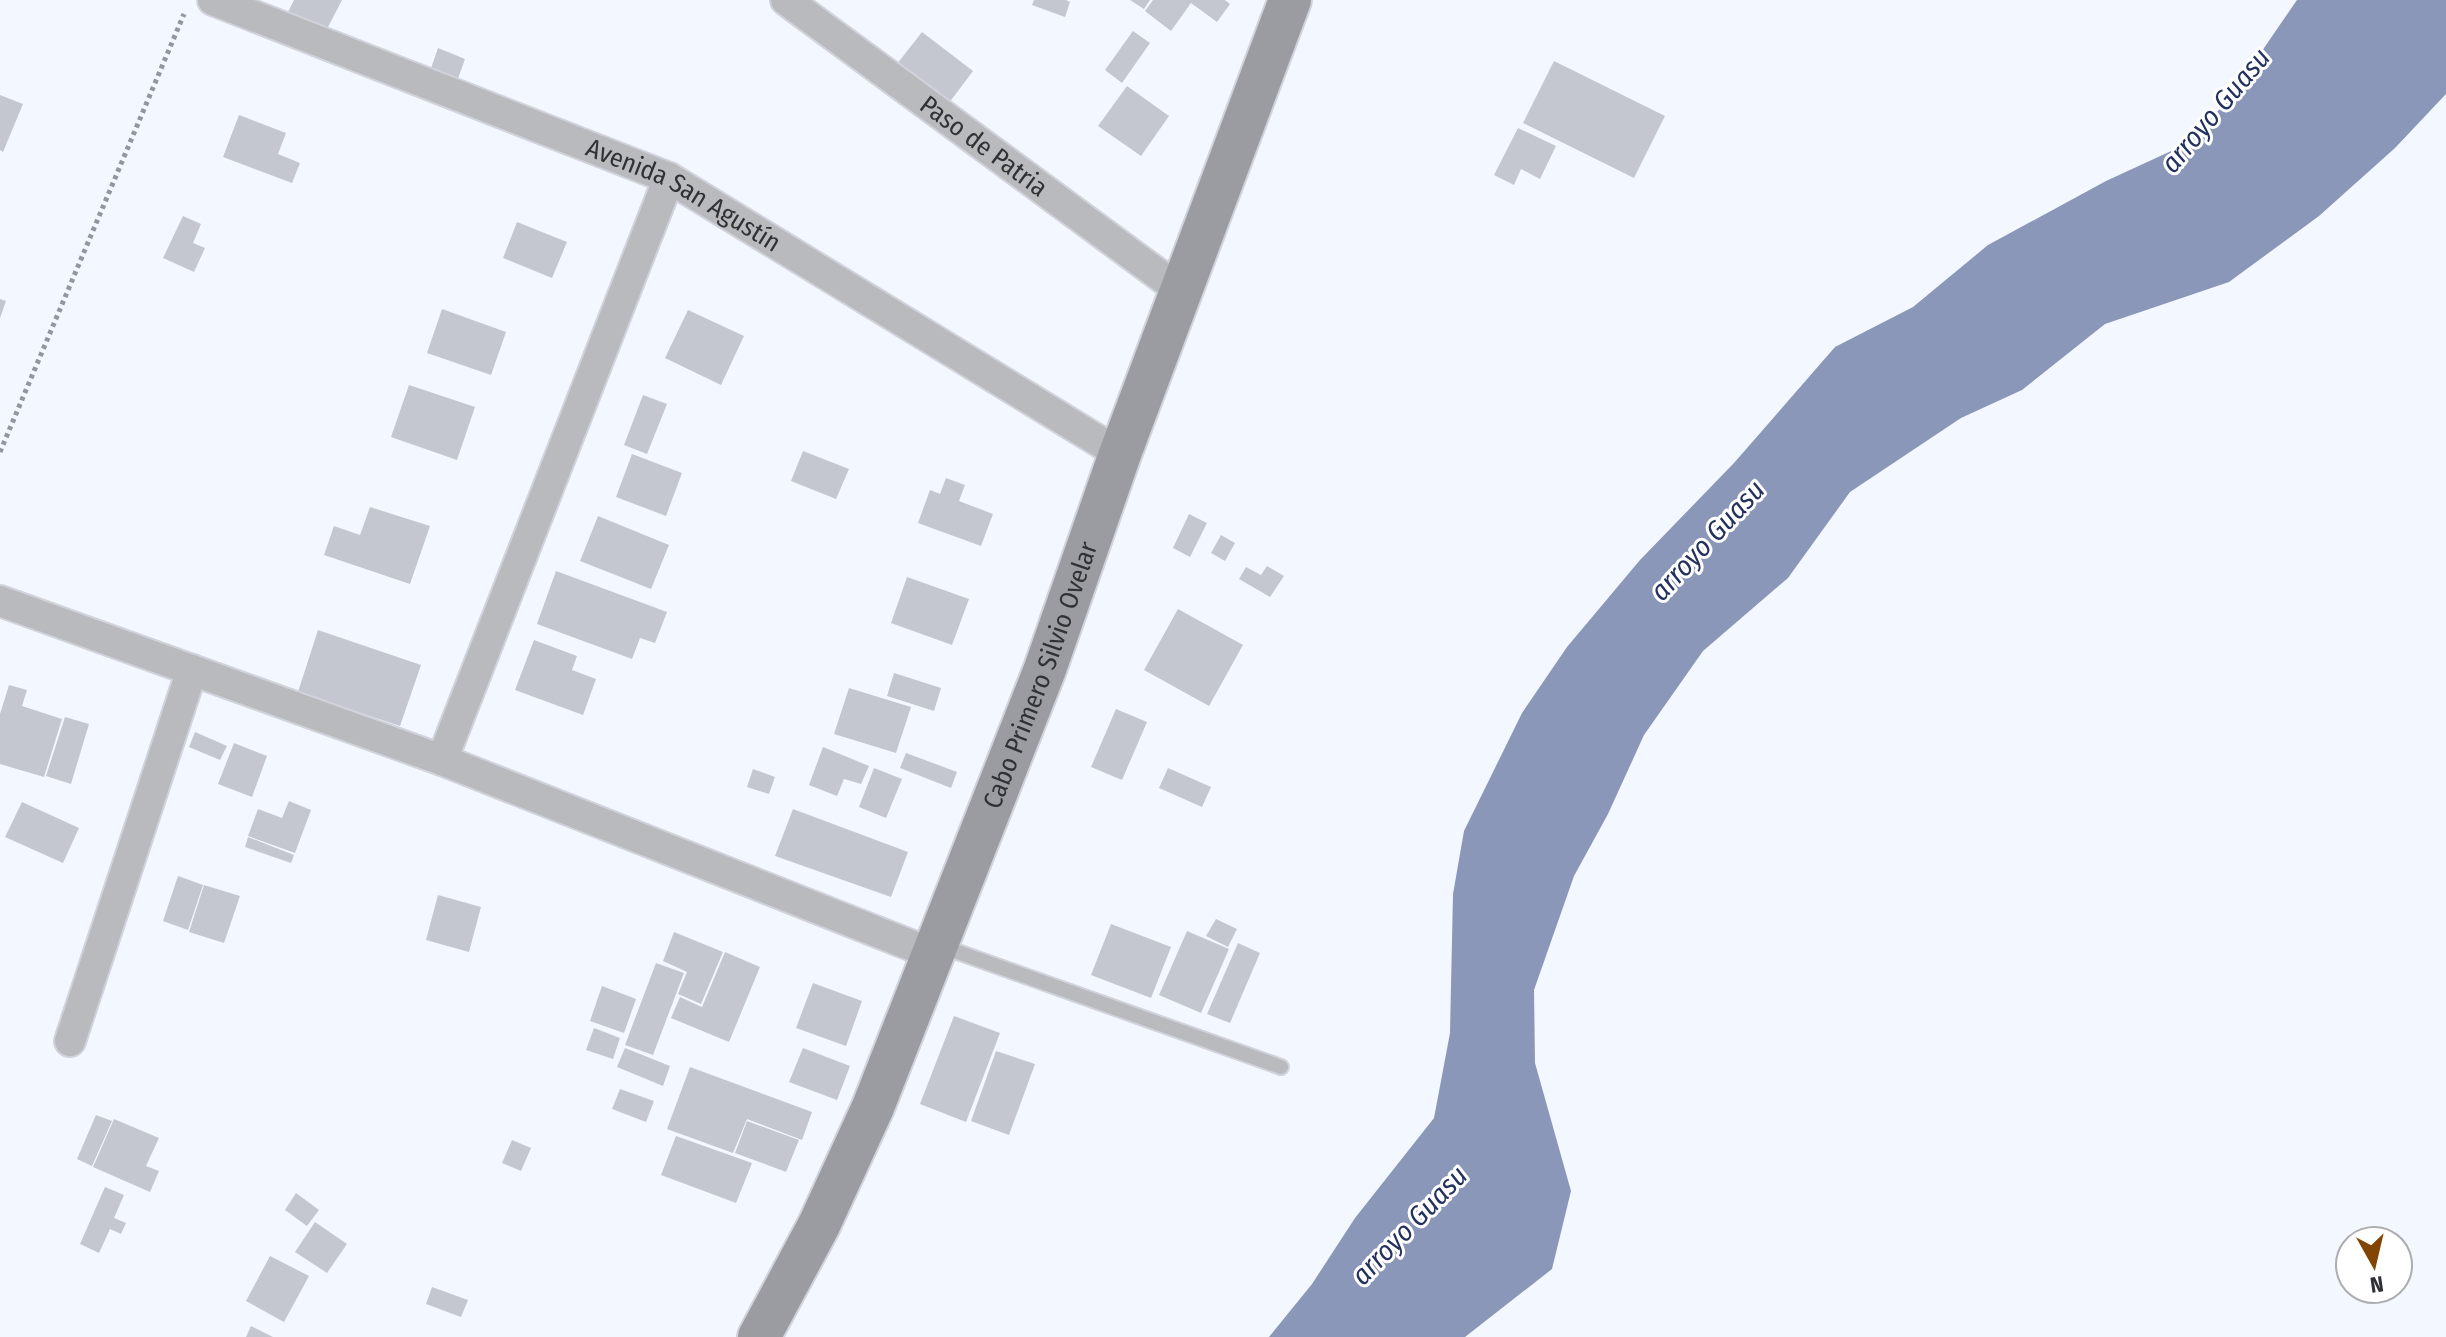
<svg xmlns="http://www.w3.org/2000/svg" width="2446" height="1337" font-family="'Fira Sans Condensed',sans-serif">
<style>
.water{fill:#8a97b8}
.building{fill:#c4c7cf}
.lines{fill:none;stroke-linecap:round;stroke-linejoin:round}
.lane-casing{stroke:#d0d3db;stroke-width:18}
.street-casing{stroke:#d0d3db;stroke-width:34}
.secondary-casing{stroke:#d0d3db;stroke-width:46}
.path{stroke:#93969c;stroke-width:5;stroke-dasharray:4 4;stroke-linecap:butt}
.lane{stroke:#b8babd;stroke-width:14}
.street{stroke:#b8babd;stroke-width:30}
.secondary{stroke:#9a9ca1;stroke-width:42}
.labels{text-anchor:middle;stroke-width:6;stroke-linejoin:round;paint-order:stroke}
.street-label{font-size:26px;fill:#303135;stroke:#fff}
.water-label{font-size:28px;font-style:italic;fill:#23315e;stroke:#fff}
</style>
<rect width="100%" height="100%" fill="#f3f7ff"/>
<path class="water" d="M2297,0H2446V94L2395,148L2319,216L2229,282L2105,324L2022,390L1961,418L1850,492L1788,578L1703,651L1644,735L1608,814L1574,876L1534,990L1535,1063L1571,1191L1552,1269L1465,1337H1269L1312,1284L1355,1218L1434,1118L1450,1033L1453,894L1464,831L1522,713L1567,647L1640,560L1734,463L1835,347L1913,307L1988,245L2106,181L2182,146L2227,102Z"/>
<path class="building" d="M294,0H342L326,31L288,12Z
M1034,0H1066L1070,2L1065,17L1032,5Z
M1130,0H1150L1144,9Z
M1153,0H1225L1230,4L1217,22L1191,3L1171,31L1145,11Z
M1133,31L1150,43L1122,83L1105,70Z
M922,32L973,71L949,103L897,64Z
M438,48L465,59L455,87L428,77Z
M1554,61L1665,116L1634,178L1523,123Z
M1127,86L1169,116L1141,156L1098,126Z
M0,95L23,104L3,152L0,150Z
M239,115L286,133L278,154L300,163L292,183L223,157Z
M1518,128L1556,146L1540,179L1521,169L1514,185L1494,175Z
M183,216L201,224L193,243L205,248L194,272L163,258Z
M517,222L567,242L552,278L503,258Z
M0,299L6,301L0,318Z
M442,309L506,332L491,375L427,353Z
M688,310L744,336L721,385L665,358Z
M409,385L475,407L457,460L391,437Z
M643,395L667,404L647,454L624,445Z
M803,451L849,469L836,499L791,481Z
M632,454L682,473L666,516L616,497Z
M946,478L965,485L959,501L993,514L981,546L918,523L930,490L940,494Z
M370,507L430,526L410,584L324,555L334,526L360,535Z
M1189,514L1207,523L1190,557L1173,548Z
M598,516L669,545L651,589L580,561Z
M1221,535L1235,543L1225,561L1211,553Z
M1267,566L1284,576L1270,597L1239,579L1246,567L1261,575Z
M556,571L667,612L655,643L640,638L632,659L537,624Z
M907,577L969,599L952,645L891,623Z
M1178,609L1243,645L1209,706L1144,670Z
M318,630L421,665L400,726L298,692Z
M534,640L577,656L572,670L596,679L583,715L515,690Z
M894,673L941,688L934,711L887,696Z
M9,685L27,690L22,706L62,719L44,777L0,764V714Z
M849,688L911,707L896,753L834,734Z
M1116,709L1147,722L1122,780L1091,767Z
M65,717L89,724L71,784L46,776Z
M195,732L227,746L220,760L189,747Z
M234,743L267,756L252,797L218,784Z
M823,747L869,766L861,784L844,779L837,796L809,785Z
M906,753L957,772L951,788L900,768Z
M874,768L902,779L886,818L859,807Z
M1168,768L1211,787L1202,807L1159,788Z
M753,769L775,777L769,794L747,787Z
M289,801L311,810L295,853L248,836L258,809L282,818Z
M22,802L79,828L63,863L5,837Z
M793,809L908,852L891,897L775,856Z
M248,837L294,855L291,863L245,847Z
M178,876L203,885L188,930L163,921Z
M204,885L240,896L224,943L189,932Z
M438,895L481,907L469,952L426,940Z
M1216,919L1237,929L1228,947L1206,936Z
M1111,924L1171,947L1151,998L1091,975Z
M1187,931L1229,949L1201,1013L1159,995Z
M674,932L723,952L701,1004L678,994L687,972L663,961Z
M1238,943L1260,953L1230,1023L1207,1014Z
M725,952L760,967L729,1042L671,1018L680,997L702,1007Z
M656,963L684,973L653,1055L625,1045Z
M813,983L862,1001L846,1046L796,1028Z
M602,986L636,999L624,1033L590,1021Z
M954,1016L1000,1033L966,1122L920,1104Z
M594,1028L620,1038L613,1059L586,1050Z
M625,1048L670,1066L663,1086L617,1067Z
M803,1048L850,1066L837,1100L789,1082Z
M996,1051L1035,1064L1009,1135L971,1121Z
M690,1067L812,1112L802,1140L747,1119L733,1153L667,1129Z
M620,1089L654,1101L646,1122L612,1109Z
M96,1115L112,1121L92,1166L77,1159Z
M114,1119L159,1138L146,1166L159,1171L150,1192L93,1167Z
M747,1121L799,1140L786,1172L735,1153Z
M676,1136L752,1163L736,1203L661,1175Z
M512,1140L531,1148L521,1171L502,1163Z
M105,1187L124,1195L114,1218L126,1223L121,1234L110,1229L99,1253L80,1244Z
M296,1193L319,1210L307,1226L285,1210Z
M315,1222L347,1244L327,1273L295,1252Z
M270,1256L309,1276L284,1322L246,1301Z
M432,1287L468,1300L461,1317L426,1304Z
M251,1326L273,1337H246Z"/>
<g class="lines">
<defs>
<path id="lane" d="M938,945L1281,1067"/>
<g id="street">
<path id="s1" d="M213,0L669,178L1120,454"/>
<path id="s2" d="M786,0L1181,291"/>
<path d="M0,601L442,760L933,954"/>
<path d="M442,760L669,178"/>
<path d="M70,1041L192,670"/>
</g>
<g id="secondary">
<path id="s3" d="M759,1337L819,1225L873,1107L1045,669L1120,454L1290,0"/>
</g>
</defs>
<use href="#lane" class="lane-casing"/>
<use href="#street" class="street-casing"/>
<use href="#secondary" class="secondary-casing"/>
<path class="path" d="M0,452L184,14"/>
<use href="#lane" class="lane"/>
<use href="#street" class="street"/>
<use href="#secondary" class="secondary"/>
</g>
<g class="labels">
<g class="street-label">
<text dy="9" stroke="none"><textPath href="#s2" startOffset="246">Paso de Patria</textPath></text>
<text dy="9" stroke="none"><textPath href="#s1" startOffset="510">Avenida San Agustín</textPath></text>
<text dy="9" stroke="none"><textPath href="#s3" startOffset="720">Cabo Primero Silvio Ovelar</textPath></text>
</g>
<g class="water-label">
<text transform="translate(2215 110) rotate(-50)" y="10">arroyo Guasu</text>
<text transform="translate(1707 540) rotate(-47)" y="10">arroyo Guasu</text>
<text transform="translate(1409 1225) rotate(-46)" y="10">arroyo Guasu</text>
</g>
</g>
<g transform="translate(2374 1265) rotate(172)"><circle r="38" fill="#ffffff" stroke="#acadae" stroke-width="2"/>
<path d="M0-6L14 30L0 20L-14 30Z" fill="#834503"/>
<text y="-12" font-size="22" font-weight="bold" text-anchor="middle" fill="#303135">N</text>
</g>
</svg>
